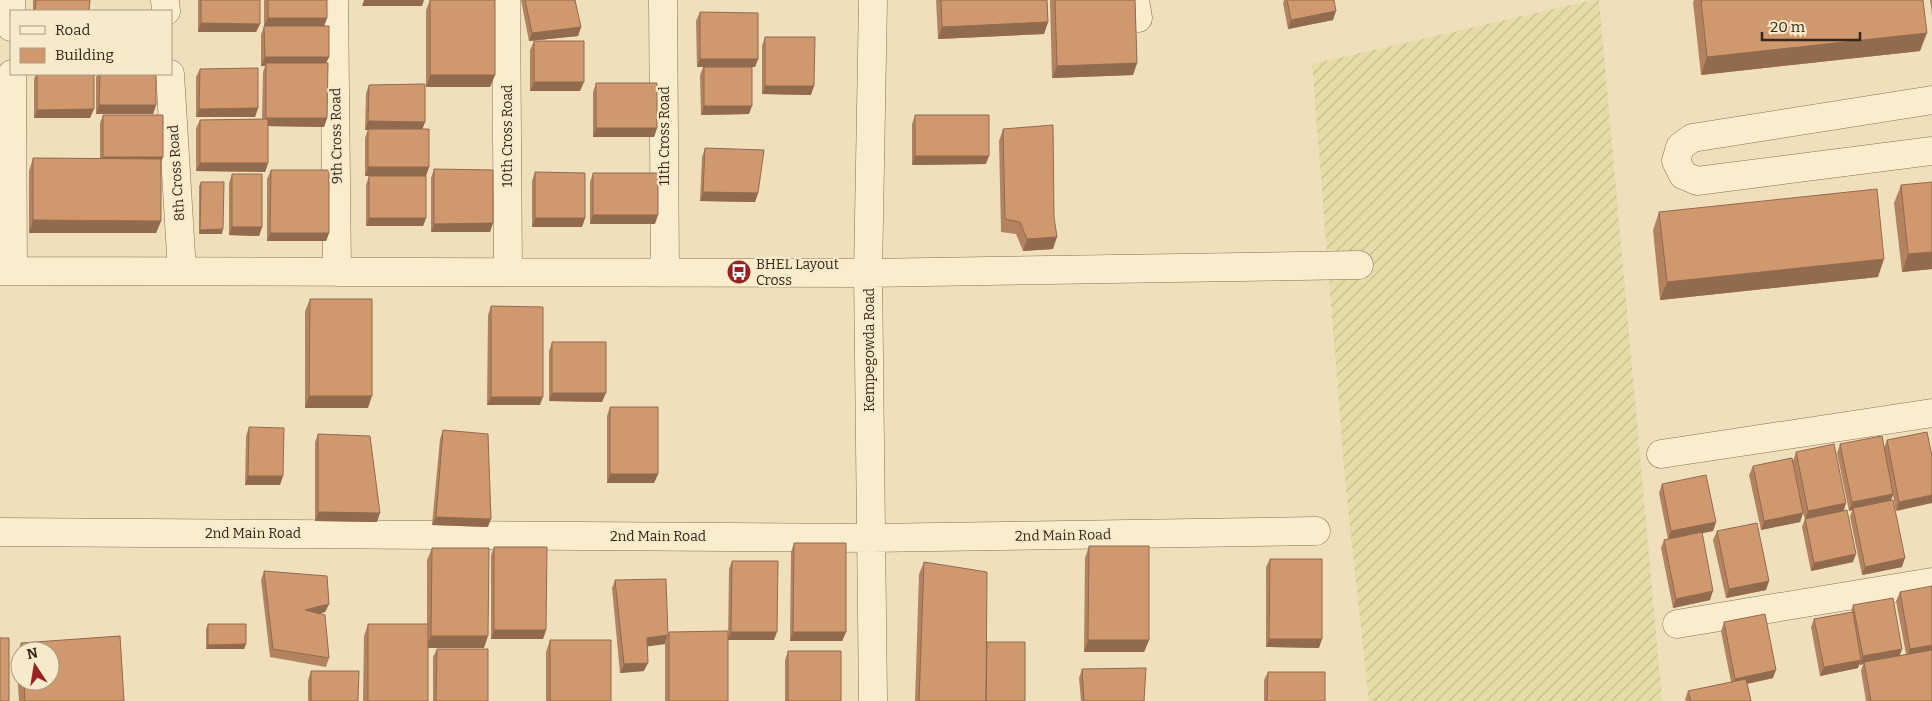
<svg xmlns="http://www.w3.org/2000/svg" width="1932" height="701" font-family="Bitter,serif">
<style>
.farmland{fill:url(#farmland-furrows)}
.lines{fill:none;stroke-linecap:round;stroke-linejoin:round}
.minor-casing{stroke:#877054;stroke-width:29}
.minor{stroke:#faedce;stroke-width:28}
.wall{fill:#b3835f;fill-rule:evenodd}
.shaded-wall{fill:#926a4e}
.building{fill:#d0986f;stroke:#926a4e}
.labels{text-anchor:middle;stroke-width:4.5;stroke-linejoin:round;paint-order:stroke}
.street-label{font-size:14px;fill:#35271a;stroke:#f7eacb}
.poi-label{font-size:14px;fill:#35271a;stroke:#f7eacb;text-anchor:start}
</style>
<defs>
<pattern id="farmland-furrows" width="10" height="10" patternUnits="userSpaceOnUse" patternTransform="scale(1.25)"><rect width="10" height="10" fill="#e5dca8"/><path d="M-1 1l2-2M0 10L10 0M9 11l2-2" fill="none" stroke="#c5bd90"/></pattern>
</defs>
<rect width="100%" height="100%" fill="#efe0bb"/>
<path class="farmland" d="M1593,0H1599L1662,701H1369L1345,480L1312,64Z"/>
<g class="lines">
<defs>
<path id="minor" d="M11,0V27
M165,0L166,11
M334,0L337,272
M506,0L508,272
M663,0L665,272
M1135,0L1138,18
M12,74L13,271
M170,74L182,271
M1932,100L1692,138L1680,147L1676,161L1683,175L1697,181L1932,151
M0,271L868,273L1359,265
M1661,454L1932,413
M0,532L870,538L1316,531
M1677,624L1932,582
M873,701L868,273L873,0"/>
</defs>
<use href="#minor" class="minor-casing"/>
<use href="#minor" class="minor"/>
</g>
<path class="wall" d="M33,0H90L89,11H33Z
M198,0H260V24L256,32H198Z
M264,0H327V18L324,26L329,57L326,63L327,118L324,127L268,126V163L265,172L196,171V128L200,120L262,119L263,72L265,66H261V35L264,26Z
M430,0H495V75L490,87H426V10Z
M521,0H575L581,27L578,36L529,41Z
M936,0H1047L1048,22L1044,34L938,39Z
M1050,0H1135L1137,63L1133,75L1052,78Z
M1284,0H1334L1333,20L1288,29L1283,3Z
M1694,0H1923L1920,51L1701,75L1693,2Z
M1930,0H1932V15Z
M700,12L758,59L755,67H752L749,114L701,115L700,75L703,67H697L696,21Z
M765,37L811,95L762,94V46Z
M534,41L580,91H530V50Z
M200,69L258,108L255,117H196V77Z
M36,74H94L90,118H34V79Z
M98,74H156V105L153,114H96V77Z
M596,83L657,128L654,137H593V92Z
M369,85L425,122L422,129L429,167L426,176H365V138L368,130H365L366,93Z
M103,115L161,163V221L156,233H29V171L33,158L100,159V123Z
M915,115L986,164L912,165V124Z
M1003,129L1053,249L1023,251L1016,234L1001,232L999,141Z
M705,148L758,193L755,202L700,201L702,157Z
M434,169L493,223L490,232H431V178Z
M271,170L329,233L326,241H267V179Z
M535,172L585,218L582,227H532V181Z
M593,173L655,224H590V182Z
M232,174L262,227L259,236L229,235V183Z
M369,176L426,218L423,226H366V185Z
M201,182L222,234H199V186Z
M1901,185L1932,269L1902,272L1894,203Z
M1659,212L1878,277L1660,300L1653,230Z
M310,299L368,408H305V311Z
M491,306L540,405H487L488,315Z
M552,342L602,402L549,401V351Z
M610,407L658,474L654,483H607V416Z
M249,427L280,485H245L246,436Z
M443,430L488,527L432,525L440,439Z
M1927,432L1896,511L1893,495L1891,501L1902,567L1862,575L1850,517L1852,510L1849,511L1837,453L1840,444L1884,448L1887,440Z
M318,434L377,522L315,521V442Z
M1796,452L1846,503L1844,510L1853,562L1811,571L1802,527L1805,519L1803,513L1800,522L1761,530L1749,475L1753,466L1793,461Z
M1662,484L1716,522L1713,531L1702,533L1710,600L1673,608L1661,548L1664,540L1668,539L1659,493Z
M1717,531L1766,590L1726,598L1713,540Z
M794,543L846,632L842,641H790L791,552Z
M1089,546L1149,640L1144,652H1084L1085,558Z
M494,547L546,630L543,639H491V555Z
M432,548L484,648H428V701H363L364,636L368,624H427V560Z
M1270,559L1319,648L1266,647V567Z
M732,561L774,640H728L729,569Z
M924,562L987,642L1025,701H915L919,574Z
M264,571L329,604L325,612L320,614L329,658L326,667L270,657L261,580Z
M615,580L665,644L647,646L644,671L620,673L612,588Z
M1900,592L1932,701H1866L1861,671L1863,664L1860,665L1859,664L1858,668L1820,676L1811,627L1814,619L1851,612L1853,605L1900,656L1906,654L1896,601Z
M1724,622L1773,678L1747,684L1751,701H1686L1685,699L1688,691L1731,682L1721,631Z
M208,624L246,644L244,649H206V629Z
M669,632L728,701H665V644Z
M120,636L124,701H19L16,658L21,643ZM20,651H50V681H20Z
M550,640L611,701H546V652Z
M437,649L488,701H433V657Z
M788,651L841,701H785V660Z
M1082,669L1144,701H1081L1079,678Z
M311,671L358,701H308V680Z
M1268,672L1325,701H1264V680Z"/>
<path class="shaded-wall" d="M364,0H424L422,6H362Z
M1336,11L1333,20L1288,29L1291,20Z
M268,18H327L324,26H264Z
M1048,22L1044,34L938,39L942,27Z
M201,23L260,24L256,32H198Z
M581,27L578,36L529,41L532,33Z
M1927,33L1920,51L1701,75L1707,57Z
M265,57H329L325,65L266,63L265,66H261Z
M700,59H758L755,67H697Z
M1137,63L1133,75L1052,78L1057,66Z
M430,75H495L490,87H426Z
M534,82H584L580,91H530Z
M765,86H814L811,95L762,94Z
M99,105H156L153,114H96Z
M704,106H752L749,114L701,115Z
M258,108L255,117H196L199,109Z
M94,109L90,118H34L37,110Z
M266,118H327L324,127L262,126Z
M368,121L425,122L422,130H365Z
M596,128H657L654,137H593Z
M915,156H989L986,164L912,165Z
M103,157H163L160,166H100Z
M200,163H268L265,172L196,171Z
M368,167H429L426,176H365Z
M703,192L758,193L755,202L700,201Z
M593,215H658L655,224H590Z
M369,218H426L423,226H366Z
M535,218H585L582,227H532Z
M33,220L161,221L156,233H29Z
M493,223L490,232H431L434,224Z
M232,227H262L259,236L229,235Z
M223,229L222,234H199L200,230Z
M270,233H329L326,241H267Z
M1057,237L1053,249L1023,251L1027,239Z
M1932,252V269L1902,272L1908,254Z
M1884,259L1878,277L1660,300L1667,282Z
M552,393H606L602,402L549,401Z
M309,396H372L368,408H305Z
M491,397H543L540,405H487Z
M610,474H658L654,483H607Z
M248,476H283L280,485H245Z
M1893,494L1890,502L1853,508L1852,510L1849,511L1852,502Z
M1932,495V503L1896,511L1899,502Z
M1846,503L1843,512L1805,519L1808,511Z
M318,512L380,513L377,522L315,521Z
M1803,513L1800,522L1761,530L1764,521Z
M436,517L491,519L488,527L432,525Z
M1716,522L1713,531L1668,540L1671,531Z
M1856,554L1853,562L1811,571L1814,563Z
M1905,558L1902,567L1862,575L1865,567Z
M1769,581L1766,590L1726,598L1729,589Z
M1713,591L1710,600L1673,608L1676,599Z
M329,604L325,612L302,618L305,610Z
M494,630H546L543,639H491Z
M731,632H777L774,640H728Z
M793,632H846L842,641H790Z
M668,635L665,644L644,647L647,638Z
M431,636H488L484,648H426Z
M1269,639H1322L1319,648L1266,647Z
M1088,640H1149L1144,652H1084Z
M246,644L244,649H206L208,645Z
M1932,645V653L1907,657L1910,649Z
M1902,649L1899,658L1864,662L1863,664L1860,665L1863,656Z
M1861,660L1858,668L1820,676L1824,667Z
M648,663L644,671L620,673L624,664Z
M1776,670L1773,678L1732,687L1735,679Z"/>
<path class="building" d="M36,0H90L89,11H35Z
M201,0H260V24L201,23Z
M268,0H327V18H268Z
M430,0H495V75H430Z
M525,0H575L581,27L532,33Z
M941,0H1047L1048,22L942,27Z
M1055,0H1135L1137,63L1057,66Z
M1287,0H1334L1336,11L1291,20Z
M1701,0H1923L1927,33L1707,57Z
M700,12L758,13V59H700Z
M264,26H329V57H265Z
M765,37H815L814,86H765Z
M534,41H584V82H534Z
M266,63H328L327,118H266Z
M704,67H752V106H704Z
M258,68V108L199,109L200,69Z
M37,74H94V109L37,110Z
M100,74H156V105H99Z
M596,83H657V128H596Z
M425,84V122L368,121L369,85Z
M103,115H163V157H103Z
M915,115H989V156H915Z
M268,119V163H200V120Z
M1053,125L1054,217L1057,237L1027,239L1020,222L1005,219L1003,129Z
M368,129H429V167H368Z
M705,148L764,150L758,193L703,192Z
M33,158L161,159V221L33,220Z
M434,169L493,170V223L434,224Z
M271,170H329V233H270Z
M535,172L585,173V218H535Z
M593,173H658V215H593Z
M232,174H262V227H232Z
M369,176H426V218H369Z
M201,182H224L223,229L200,230Z
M1932,182V252L1908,254L1901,185Z
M1877,189L1884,259L1667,282L1659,212Z
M310,299H372V396H309Z
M491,306L543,307V397H491Z
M552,342H606V393H552Z
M610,407H658V474H610Z
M249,427L284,428L283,476H248Z
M443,430L488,434L491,519L436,517Z
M1927,432L1932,456V495L1899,502L1887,440Z
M318,434L370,436L380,513L318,512Z
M1882,436L1893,494L1852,502L1840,444Z
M1834,444L1846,503L1808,511L1796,452Z
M1792,458L1803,513L1764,521L1753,466Z
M1706,475L1716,522L1671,531L1662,484Z
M1893,500L1905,558L1865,567L1853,508Z
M1847,510L1856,554L1814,563L1805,519Z
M1757,523L1769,581L1729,589L1717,531Z
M1702,532L1713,591L1676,599L1664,540Z
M794,543H846V632H793Z
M1089,546H1149V640H1088Z
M494,547H547L546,630H494Z
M432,548H489L488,636H431Z
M1270,559H1322V639H1269Z
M732,561H778L777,632H731Z
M924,562L987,572L986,701H919Z
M264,571L327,576L329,604L305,610L325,615L329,658L273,649Z
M666,579L668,635L647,638L648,663L624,664L615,580Z
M1932,586V645L1910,649L1900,592Z
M1893,598L1902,649L1863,656L1853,605Z
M1853,612L1861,660L1824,667L1814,619Z
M1765,614L1776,670L1735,679L1724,622Z
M208,624H246V644L208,645Z
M368,624H428V701H368Z
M728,631V701H669V632Z
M120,636L124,701H25L24,681H50V651H22L21,643Z
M0,638H9V701H0Z
M550,640H611V701H550Z
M987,642H1025V701H986Z
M437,649H488V701H436Z
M1932,650V701H1871L1864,662Z
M788,651H841V701H788Z
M1146,668L1144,701H1084L1082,669Z
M311,671H359L358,701H311Z
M1268,672H1325V701H1267Z
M1746,679L1751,701H1691L1688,691Z"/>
<defs>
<symbol id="bus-disc" viewBox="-11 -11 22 22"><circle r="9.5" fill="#982222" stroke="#f7eacb"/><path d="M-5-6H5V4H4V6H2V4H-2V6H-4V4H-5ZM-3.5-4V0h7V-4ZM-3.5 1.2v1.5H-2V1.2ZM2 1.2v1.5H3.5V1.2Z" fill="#fff"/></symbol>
</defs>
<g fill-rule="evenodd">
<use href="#bus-disc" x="725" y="258" width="28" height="28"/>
</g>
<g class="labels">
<g class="street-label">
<text transform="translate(336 136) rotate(-91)" y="5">9th Cross Road</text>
<text transform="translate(507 136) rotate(-90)" y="5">10th Cross Road</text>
<text transform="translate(664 136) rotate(-90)" y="5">11th Cross Road</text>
<text transform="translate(176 173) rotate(-94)" y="5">8th Cross Road</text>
<text transform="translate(869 350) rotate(-90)" y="5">Kempegowda Road</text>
<text x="253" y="538">2nd Main Road</text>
<text transform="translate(1063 535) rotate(-1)" y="5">2nd Main Road</text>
<text x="658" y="541">2nd Main Road</text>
</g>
<g class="poi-label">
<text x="756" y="269">BHEL Layout<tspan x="756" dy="16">Cross</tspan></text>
</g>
</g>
<rect x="10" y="10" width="162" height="65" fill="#f7eacb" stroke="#a99c84"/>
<rect x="20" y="26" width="25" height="8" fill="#faedce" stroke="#a99c84"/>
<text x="55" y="35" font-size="15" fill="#35271a">Road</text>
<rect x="20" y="48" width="25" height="15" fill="#d0986f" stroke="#a99c84"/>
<text x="55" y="60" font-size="15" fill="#35271a">Building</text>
<g transform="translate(35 666) rotate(348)"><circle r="24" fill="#f7eacb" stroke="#a99c84"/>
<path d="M0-4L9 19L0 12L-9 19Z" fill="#982222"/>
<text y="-8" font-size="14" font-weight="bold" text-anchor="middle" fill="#35271a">N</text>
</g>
<path d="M1762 32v8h98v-8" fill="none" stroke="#35271a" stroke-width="2.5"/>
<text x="1770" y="32" font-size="15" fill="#35271a" stroke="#f7eacb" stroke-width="4" paint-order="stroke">20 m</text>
</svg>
